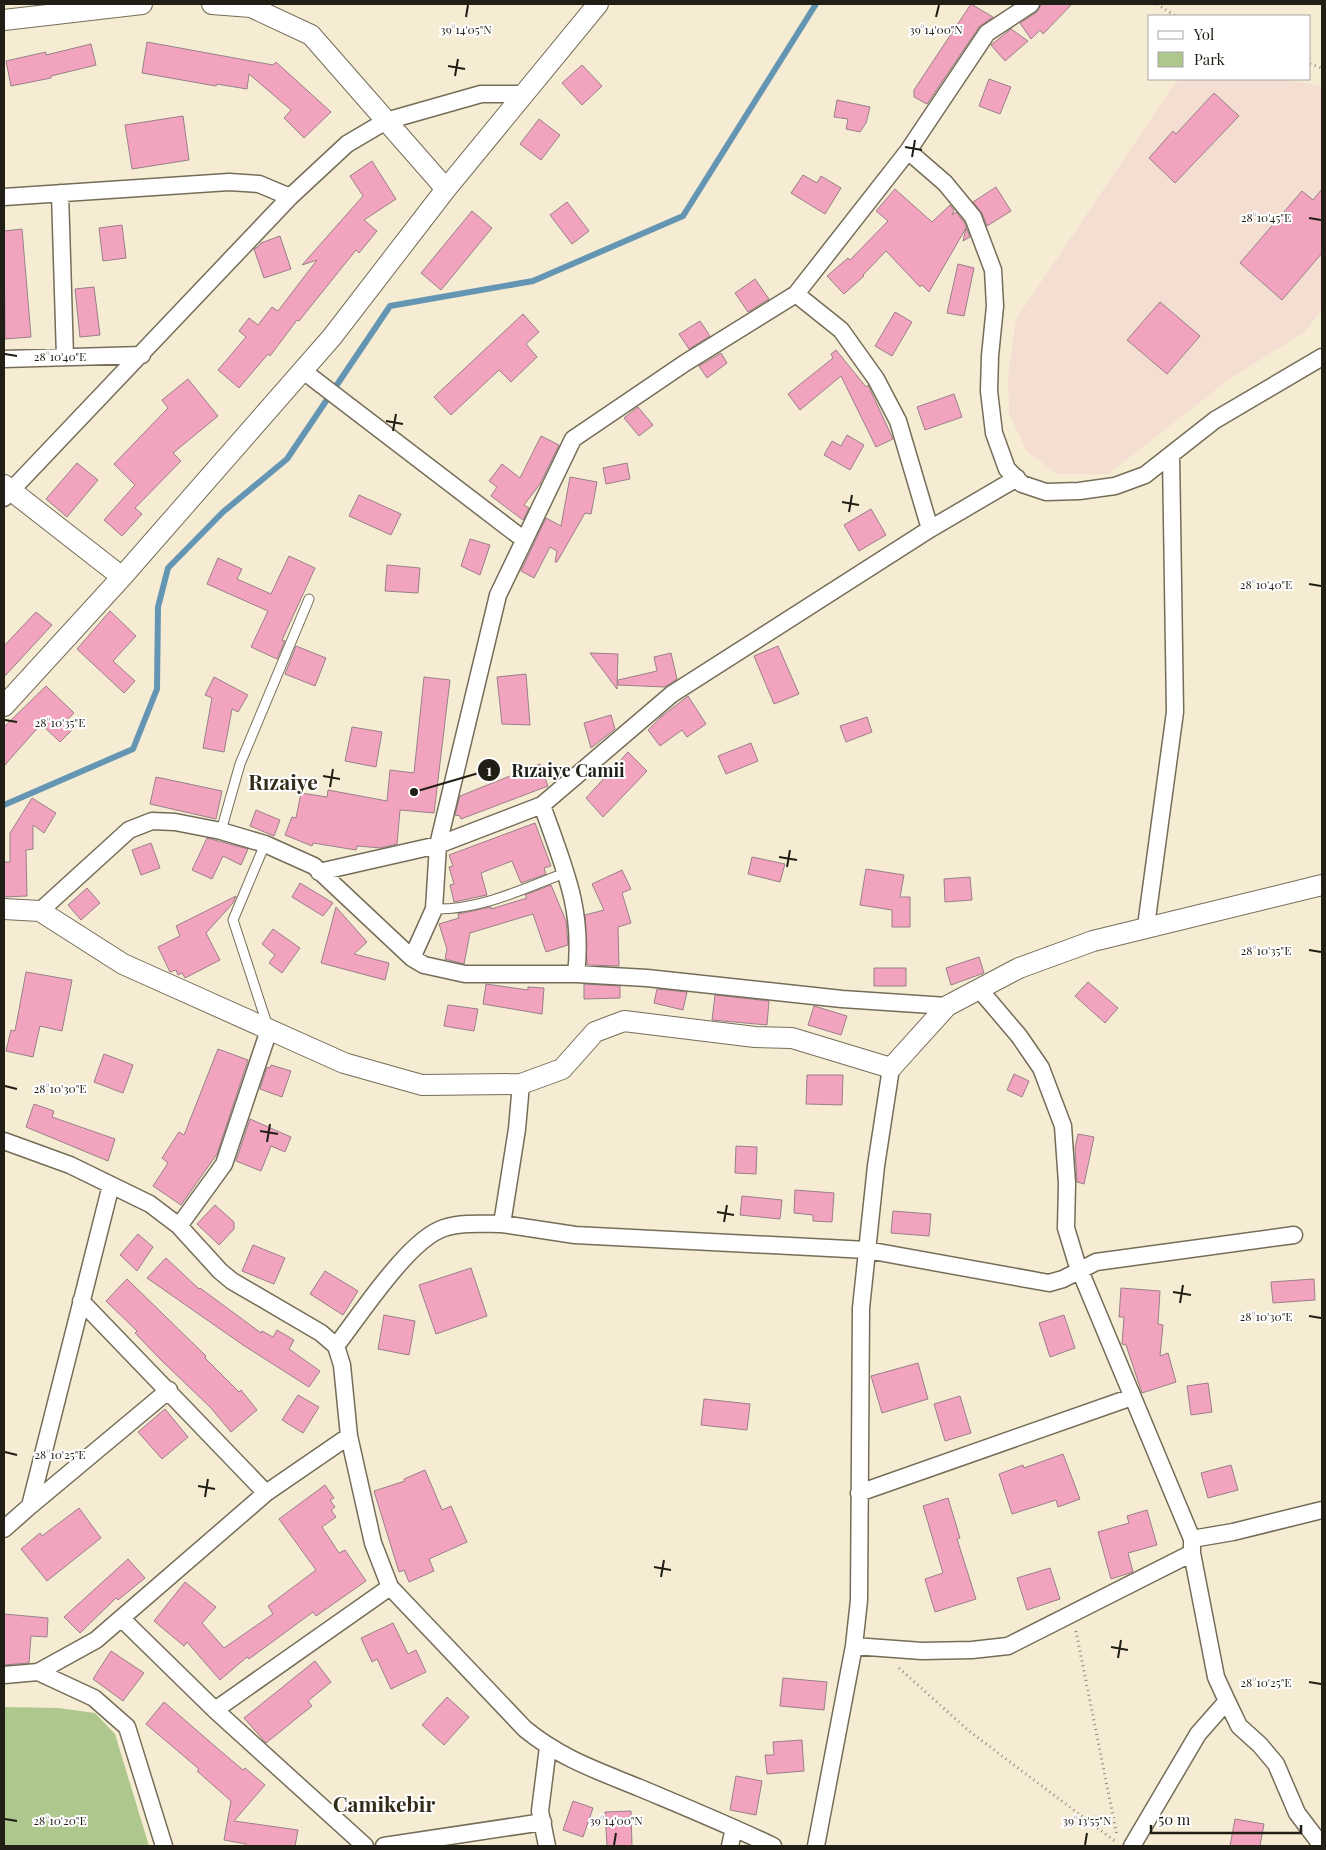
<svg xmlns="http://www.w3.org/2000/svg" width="1326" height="1850" font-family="'Playfair Display',serif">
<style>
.education{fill:#f4ded1}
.green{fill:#aec78c}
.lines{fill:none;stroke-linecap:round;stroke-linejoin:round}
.stream{stroke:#6496b4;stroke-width:6}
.building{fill:#f2a4be;stroke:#998088}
.service-casing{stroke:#756d58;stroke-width:11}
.minor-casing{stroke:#756d58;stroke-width:19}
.tertiary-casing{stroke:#756d58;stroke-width:22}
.path{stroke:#8f8978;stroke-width:3;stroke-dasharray:1 4;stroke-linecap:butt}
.service{stroke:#fff;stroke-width:9}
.minor{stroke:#fff;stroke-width:16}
.tertiary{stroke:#fff;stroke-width:20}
.ticks{fill:none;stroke:#211e15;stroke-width:2}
.labels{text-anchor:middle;stroke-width:4;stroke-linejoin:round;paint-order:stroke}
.district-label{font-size:21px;font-weight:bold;fill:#342c19;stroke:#fff}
.ticks-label{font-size:12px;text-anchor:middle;fill:#211e15;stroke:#fff;stroke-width:4;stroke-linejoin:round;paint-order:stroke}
.leader{fill:none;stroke:#211e15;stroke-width:2}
.callout-dot{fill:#211e15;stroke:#fff;stroke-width:2}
.mark-label{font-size:15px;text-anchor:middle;font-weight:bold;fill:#fff}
.callout-label{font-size:18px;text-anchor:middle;font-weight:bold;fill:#211e15;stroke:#fff;stroke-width:4;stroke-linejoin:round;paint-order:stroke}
</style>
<rect width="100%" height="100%" fill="#f6ecd4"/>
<path class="education" d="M1178,79H1283L1322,86V310L1304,332L1231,378L1108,474H1057L1027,452L1009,413L1008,376L1016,319Z"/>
<path class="green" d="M4,1707L58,1708L95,1713L115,1734L149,1846H4Z"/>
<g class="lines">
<path class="stream" d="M4,805L133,749L157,689L158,607L168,568L223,512L287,459L390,306L533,281L683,216L816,4"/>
</g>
<path class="building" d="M971,4L993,17L979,27L927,104L914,97V90Z
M1041,4H1072L1043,34L1040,30L1031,39L1020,23L1037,12Z
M1011,29L1028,41L1005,61L991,45Z
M147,42L273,65L276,62L331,112L304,138L284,118L291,110L249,74L247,89L217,84L216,86L142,73Z
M91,44L96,65L51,76V78L11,86L6,61L46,52V55Z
M582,65L602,86L582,105L562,83Z
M989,79L1011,87L1000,114L979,106Z
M1214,93L1239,116L1175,183L1149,158L1173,131L1176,134Z
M837,100L870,107L866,123L860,132L846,129L848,119L834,117Z
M183,116L189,160L132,169L125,125Z
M539,119L560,135L541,160L520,144Z
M372,161L396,199L364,220L377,231L359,253L356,250L299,321L297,320L270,356L268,354L239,388L218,370L246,337L239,331L249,318L258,325L272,307L278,311L317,260L302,265L363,196L350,176Z
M803,175L817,183L821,176L841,188L825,214L791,193Z
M996,187L1011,211L987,226L982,213L973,202Z
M895,189L932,222L950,205L954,210L952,215L956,212L964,222L970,237L963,241L966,228L929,292L922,285L920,287L886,251L863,275L864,276L844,294L827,276L848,258L850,260L888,221L876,211Z
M1322,189V253L1282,300L1240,263L1302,191L1313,200Z
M567,202L589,231L572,244L550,215Z
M472,211L492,228L441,290L421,273Z
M122,225L126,258L103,261L99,228Z
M22,229L31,337L5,339L4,231Z
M280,236L291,269L264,278L254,249L259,246L261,243Z
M958,264L974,268L964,316L947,313Z
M755,279L769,299L748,312L735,293Z
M94,287L100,335L80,337L75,289Z
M1160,302L1200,336L1167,374L1127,340Z
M895,312L912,322L892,356L875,346Z
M523,314L539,332L526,344L537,357L511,382L499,370L451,415L434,397Z
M700,321L710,336L689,349L679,334Z
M836,350L866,387L868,385L893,439L876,447L841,376L800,410L788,394L833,358L831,354Z
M721,353L727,363L707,378L699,366Z
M188,379L218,416L173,453L181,461L135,508L142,514L122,536L104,520L135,485L114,464L168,408L162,400Z
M954,394L962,417L925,430L917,407Z
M638,407L653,425L639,436L624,418Z
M847,435L864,445L850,470L824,455L832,441L841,446Z
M541,436L559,445L540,484L524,505L529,508L523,520L491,496L497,487L489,481L502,464L520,478Z
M77,463L98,480L67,517L46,499Z
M627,463L630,479L606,484L603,468Z
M570,477L597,482L591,514L585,513L557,562H555L557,551L550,547L534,578L521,571L546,518L561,526Z
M359,495L401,514L391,535L349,516Z
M871,509L886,535L859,551L844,525Z
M470,539L490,545L480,575L461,566Z
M289,556L315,568L282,640L285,641L277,659L251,647L268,611L207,584L218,558L242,569L237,579L271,594Z
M387,565L420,568L418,593L385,591Z
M110,611L136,636L113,661L135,681L124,693L77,649Z
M36,612L52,625L4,677V646Z
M296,646L326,658L315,686L285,674Z
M778,646L799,694L774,704L754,656Z
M590,653L618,654L617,689Z
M671,653L677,679L665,687L618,685V680L657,671L654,657Z
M526,674L530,725L502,724L497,677Z
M214,677L248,695L238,712L232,709L224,752L203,748L212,698L205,695Z
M424,677L450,680L434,813L400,810L397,844L381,848L357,846L356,850L313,843L312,846L285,835L292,817L296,818L301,793L327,797L328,790L387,801L390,770L414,773Z
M46,686L74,713L66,721L74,728L60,742L41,724L4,766V727Z
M688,696L706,724L687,737L682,730L660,746L648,730L661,717Z
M611,715L615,729L591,748L584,723Z
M867,717L872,732L846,742L840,726Z
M352,727L382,732L376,767L345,761Z
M751,743L758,761L726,774L718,756Z
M628,752L647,771L603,817L586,798Z
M540,764L548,786L461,819L460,816L455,815L460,796Z
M156,777L222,791L216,819L150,804Z
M32,798L56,813L44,833L33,825V849L26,850L27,896L4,897V862H10V833Z
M256,810L280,820L274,836L250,826Z
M535,823L551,866L544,868L546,874L521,883L512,861L481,873L487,895L454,902L450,885L454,884L449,867L453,866L449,855Z
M207,838L248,849L241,865L223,856L212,879L192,870Z
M151,843L160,868L141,875L132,850Z
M752,857L785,864L780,882L748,874Z
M866,869L904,875L900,897H910V927H892V910L860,905Z
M622,870L631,889L622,893L631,923L618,927L619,966L587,965L585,915L604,910L592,884Z
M970,877L972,900L945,902L944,879Z
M300,883L333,903L323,916L292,897Z
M551,885L566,921L568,945L546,952L533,914L470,933L464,964L445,959L447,949L439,924L459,918L458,914L491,907V909L527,898L525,895Z
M87,888L100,903L81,920L68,905Z
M236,896L233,903L206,933L220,960L185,978L182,973L178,975L176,970L170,972L158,947L180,936L176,926Z
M336,907L367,942L354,954L389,963L385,980L321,963Z
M273,929L300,948L282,973L269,963L275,955L262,944Z
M979,957L984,973L951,985L946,968Z
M874,968H906V986H874Z
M26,972L72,980L62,1031L40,1026L33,1057L6,1051L11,1030L15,1031Z
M1088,982L1118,1008L1105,1023L1075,996Z
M486,984L528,990V987L544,988L542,1014L483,1004Z
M584,984L620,986V998L584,999Z
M657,989L687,992L683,1010L654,1003Z
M715,995L769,1001L767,1025L712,1020Z
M448,1005L478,1009L474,1031L444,1026Z
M814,1006L847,1016L841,1035L808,1025Z
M218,1049L248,1060L217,1154L181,1205L153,1186L168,1163L162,1158L179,1132L184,1135Z
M104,1054L133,1065L123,1093L94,1082Z
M271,1065L291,1071L282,1097L260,1089L267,1067L270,1068Z
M1014,1074L1029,1081L1022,1097L1007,1090Z
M807,1075H843L842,1105L806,1104Z
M34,1104L54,1111L52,1117L115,1139L108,1161L26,1127Z
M250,1119L291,1137L285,1152L271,1146L261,1171L236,1161Z
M1078,1134L1094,1137L1084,1184L1077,1182L1075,1148Z
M736,1146L757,1147L756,1174L735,1173Z
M795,1190L834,1193L832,1222L813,1221V1215L794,1213Z
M742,1196L782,1200L780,1219L740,1215Z
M215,1205L234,1222V1229L219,1245L197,1224Z
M893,1211L931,1214L929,1236L891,1233Z
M138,1234L153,1247L137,1271L120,1255Z
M253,1245L285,1258L274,1284L242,1271Z
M166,1258L199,1289L200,1288L261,1333L262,1331L273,1337L277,1330L294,1340L289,1349L320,1371L309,1387L243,1345L147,1278Z
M471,1268L487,1316L436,1334L419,1285Z
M325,1271L358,1291L343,1315L310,1294Z
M127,1279L206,1356L205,1358L239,1392L241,1390L257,1410L231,1432L211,1408L161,1360L135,1333L137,1331L106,1301Z
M1314,1279L1315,1300L1273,1303L1271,1282Z
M1121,1288L1160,1291L1158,1324L1163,1325L1160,1356L1168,1353L1176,1382L1142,1393L1126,1345L1122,1344L1124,1317H1119Z
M384,1315L415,1321L409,1355L378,1349Z
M1064,1315L1075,1348L1050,1357L1039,1323Z
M918,1363L928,1399L882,1413L871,1376Z
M1208,1383L1212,1412L1191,1415L1187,1386Z
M298,1395L319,1407L303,1433L282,1420Z
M960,1396L971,1433L945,1441L934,1404Z
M704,1399L750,1404L747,1430L701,1425Z
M165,1409L188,1437L162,1459L138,1432Z
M1063,1454L1080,1499L1058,1507L1056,1500L1012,1514L999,1474L1023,1465L1024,1468Z
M1231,1465L1238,1490L1208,1498L1201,1473Z
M425,1470L442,1510L451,1506L467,1542L429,1559L434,1571L409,1582L404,1570L399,1572L374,1491L405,1481L404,1479Z
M325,1485L334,1498L330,1500L335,1507L331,1510L336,1517L322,1527L339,1553L345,1550L366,1581L316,1616L313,1612L249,1659L247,1657L220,1680L187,1642L184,1646L154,1621L185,1582L216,1607L202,1623L224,1648L273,1614L268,1606L316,1570L279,1519Z
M948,1498L960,1538L957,1539L976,1599L935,1612L925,1579L943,1573L923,1506Z
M79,1508L101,1538L47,1581L21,1549L40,1533L42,1536Z
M1147,1510L1157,1545L1128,1553L1133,1572L1111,1579L1098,1532L1129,1523L1127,1516Z
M128,1559L145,1578L118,1600L116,1598L80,1633L64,1617Z
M1050,1568L1060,1599L1027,1610L1017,1578Z
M4,1614L48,1618L47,1637L31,1636L29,1663L4,1665Z
M393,1623L408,1654L416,1650L426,1672L391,1689L377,1659L372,1662L361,1638Z
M111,1651L144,1673L123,1701L93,1679Z
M315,1661L331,1682L308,1701L312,1706L266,1743L244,1718Z
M783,1678L827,1682L824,1710L780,1706Z
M447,1697L469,1717L444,1745L422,1725Z
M164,1702L217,1748L243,1770L245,1768L265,1785L234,1821L298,1830L295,1846H246V1844L224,1840L231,1801L197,1771L199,1769L146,1724Z
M802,1740L804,1771L767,1774L765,1755H774L773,1742Z
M736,1776L762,1781L756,1815L730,1810Z
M573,1801L593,1808L583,1837L563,1830Z
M631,1811L632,1846H607L605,1812Z
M1235,1819L1264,1824L1260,1846H1230Z"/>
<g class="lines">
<defs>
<path id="service" d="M221,831L240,764L309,599
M265,844L233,920L268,1027
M434,909C481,910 522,889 565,873"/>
<path id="minor" d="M908,151L945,183L973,217L993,270L995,306L990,356L989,391L994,433L1007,469L1022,484L1046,492L1079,491L1115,486L1145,475L1215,420L1322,357
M60,193L65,357
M4,197L229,182L259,184L290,197
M796,294L841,330L876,379L898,421L930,529
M4,359L142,355
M302,370L523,539
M4,498L290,197L347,144L386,121L481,94H524
M542,805C563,866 584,908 576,974
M319,872L438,845L542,805L672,694L930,529L1017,478
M40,911L129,830L152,821L175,822L221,831L265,844L314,866L412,958L424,965L465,974H576L647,978L842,999L947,1006
M1146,926L1175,712L1171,455
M412,958L434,909L438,845L498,595L573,439L685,363L796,294L908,151L987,33L1031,4
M979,989L1019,1036L1041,1068L1063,1126L1067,1183L1066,1228L1076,1261L1192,1539
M521,1084L517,1129L502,1224L575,1235L867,1250L1049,1283L1063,1279L1096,1262L1294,1235
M4,1141L70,1165L150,1204L179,1226L220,1271L232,1281L321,1333L336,1346L342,1365L349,1436L373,1543L390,1587L525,1729C562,1759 596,1770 640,1788C685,1807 729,1825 773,1846
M179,1226L224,1164L269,1030
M81,1301L266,1493
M336,1346C360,1315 409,1239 444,1228C462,1222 484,1224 502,1224
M859,1493L1132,1397
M30,1506L169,1390
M4,1529L30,1506L111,1185
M1192,1553L1216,1677L1227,1701L1239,1726L1260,1745L1276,1764L1297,1813L1322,1846
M122,1619L215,1710L365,1846
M854,1646L922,1651L972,1650L1008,1646L1192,1553V1539L1233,1532L1322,1510
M38,1672L94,1698L127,1727L164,1846
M4,1675L38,1672L96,1640L266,1493L349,1436
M215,1710L390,1587
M384,1846L543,1822
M547,1846L540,1811L548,1747
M730,1846L734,1828
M816,1846L854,1646L859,1600L861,1308L876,1166L891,1068
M1132,1846L1198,1734L1227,1701"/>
<path id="tertiary" d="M212,4L251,7L311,35L446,189
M4,20L142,4
M4,485L122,577
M4,706L122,577L332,337L446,189L598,4
M4,909L40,911L123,964L344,1063L422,1085L521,1084L562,1069L595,1032L624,1021L755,1037L792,1038L891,1068L947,1006L1019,968L1093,941L1322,885"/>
</defs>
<use href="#service" class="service-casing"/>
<use href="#minor" class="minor-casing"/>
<use href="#tertiary" class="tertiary-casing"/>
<path class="path" d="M1157,4L1175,16
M1310,64L1322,68
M1076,1631L1117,1836
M899,1668L969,1731L1116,1842"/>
<use href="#service" class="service"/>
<use href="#minor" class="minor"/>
<use href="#tertiary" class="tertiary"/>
</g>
<path class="ticks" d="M466,17L468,5M936,17L939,5M448,66L465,69M455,76L458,59M905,147L922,150M912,157L915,140M1309,218L1321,220M5,354L17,356M386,421L403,424M393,431L396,414M842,502L859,505M849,512L852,495M1309,584L1321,586M5,720L17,722M323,776L340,779M330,787L333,769M779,857L797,860M787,867L790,850M1309,950L1321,952M5,1086L17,1089M260,1131L278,1134M267,1142L270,1124M717,1212L734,1215M724,1222L727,1205M1173,1292L1191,1295M1180,1303L1183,1285M1309,1316L1321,1318M5,1452L17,1455M198,1486L215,1489M205,1497L208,1479M654,1567L671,1570M661,1577L664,1560M1111,1647L1128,1650M1118,1658L1121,1640M1309,1682L1321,1684M5,1819L17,1821M614,1845L616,1833M1085,1845L1087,1833"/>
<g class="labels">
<g class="district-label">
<text x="283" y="790">Rızaiye</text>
<text x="384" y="1812">Camikebir</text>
</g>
</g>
<g class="ticks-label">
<text x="466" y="34">39°14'05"N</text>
<text x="936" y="34">39°14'00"N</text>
<text x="1266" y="222">28°10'45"E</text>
<text x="60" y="361">28°10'40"E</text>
<text x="1266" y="589">28°10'40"E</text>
<text x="60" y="727">28°10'35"E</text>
<text x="1266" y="955">28°10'35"E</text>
<text x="60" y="1093">28°10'30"E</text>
<text x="1266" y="1321">28°10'30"E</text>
<text x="60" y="1459">28°10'25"E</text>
<text x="1266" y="1687">28°10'25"E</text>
<text x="616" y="1825">39°14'00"N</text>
<text x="1087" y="1825">39°13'55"N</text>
<text x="60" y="1825">28°10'20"E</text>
</g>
<path class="leader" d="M414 792L489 770"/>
<g class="callout-dot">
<circle cx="414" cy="792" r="5"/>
<circle cx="489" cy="770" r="12"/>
</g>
<g class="mark-label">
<text x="489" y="776">1</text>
</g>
<g class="callout-label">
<text x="568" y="777">Rızaiye Camii</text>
</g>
<rect width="1326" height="1850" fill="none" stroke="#211e15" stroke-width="10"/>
<rect x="1148" y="15" width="162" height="65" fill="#ffffff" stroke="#a6a5a1"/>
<rect x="1158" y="31" width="25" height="8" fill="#ffffff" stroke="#a6a5a1"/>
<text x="1194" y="40" font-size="15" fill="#211e15">Yol</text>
<rect x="1158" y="52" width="25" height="15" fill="#aec78c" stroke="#a6a5a1"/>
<text x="1194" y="65" font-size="15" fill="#211e15">Park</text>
<path d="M1151 1825v8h150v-8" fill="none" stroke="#211e15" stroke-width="2.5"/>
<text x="1158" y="1825" font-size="15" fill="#211e15" stroke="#ffffff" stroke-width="4" paint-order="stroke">50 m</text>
</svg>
